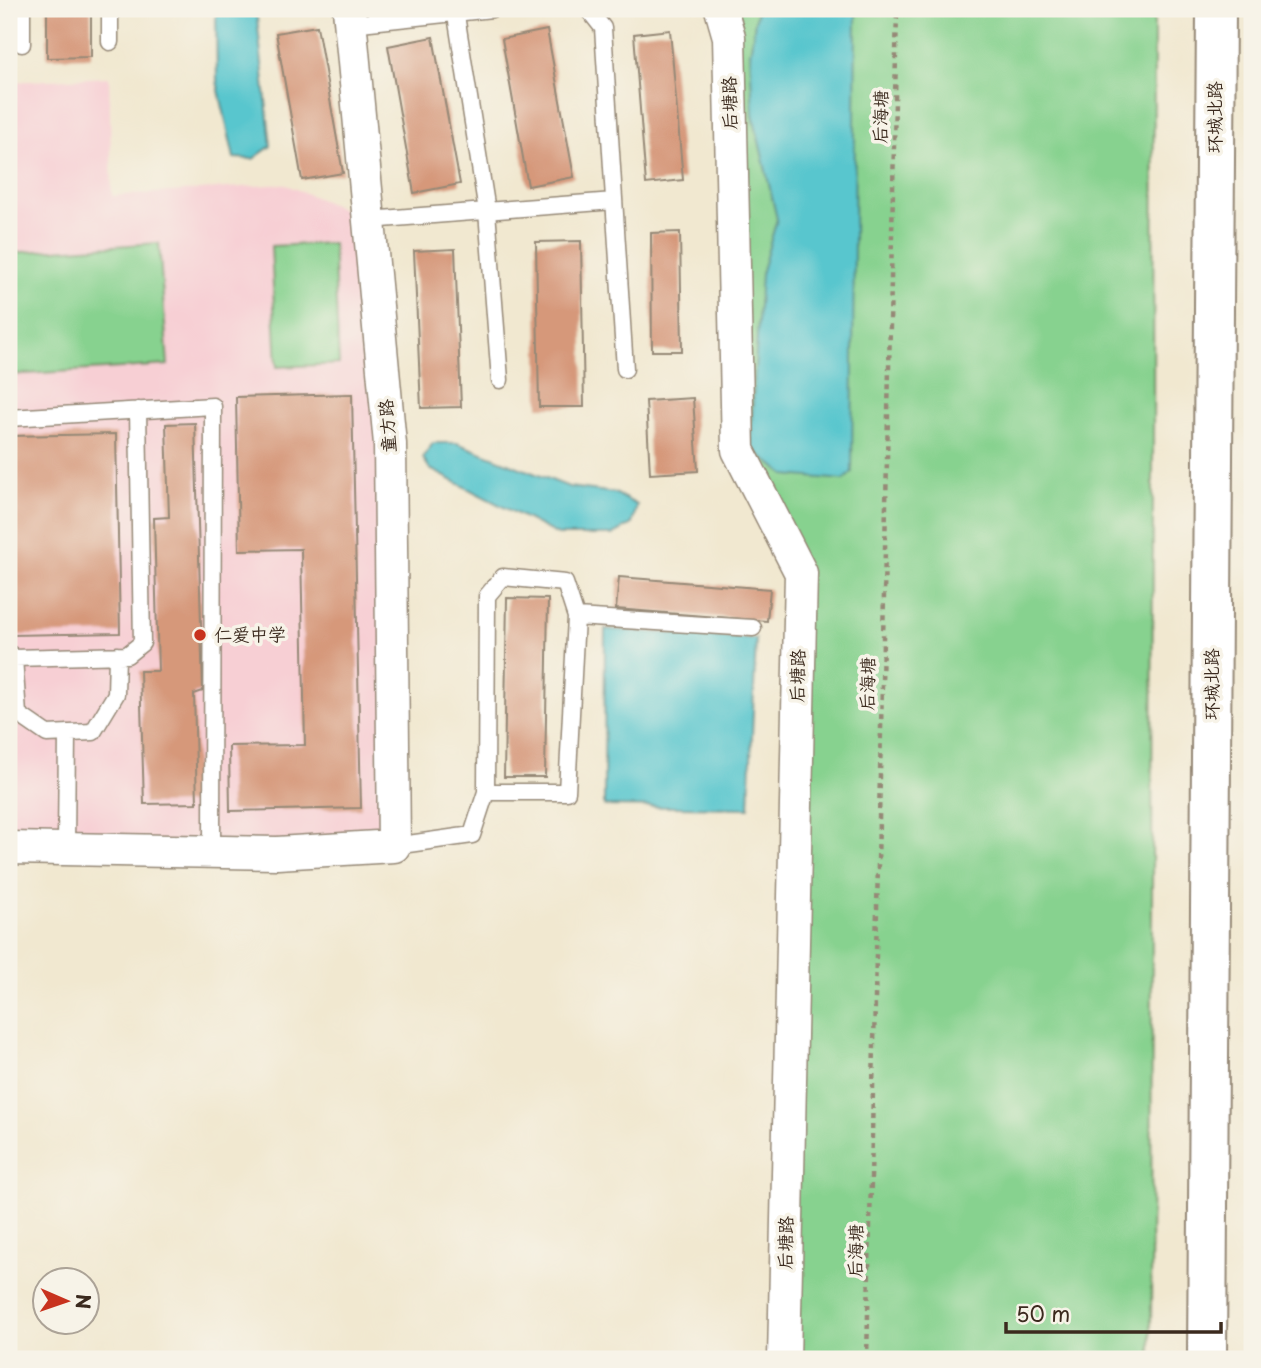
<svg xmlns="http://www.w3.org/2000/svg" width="1261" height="1368" font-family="'Playpen Sans','LXGW WenKai TC',sans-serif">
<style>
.built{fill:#f7cfd4}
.green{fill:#87d28f;stroke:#617e56;stroke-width:2}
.water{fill:#59c6ce;stroke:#4a7876;stroke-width:2}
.building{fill:#d6987a}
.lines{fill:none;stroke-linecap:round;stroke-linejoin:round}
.service-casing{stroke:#968977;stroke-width:19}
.minor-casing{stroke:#968977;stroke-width:35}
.tertiary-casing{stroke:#968977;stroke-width:42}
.path{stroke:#968977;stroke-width:4.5;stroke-dasharray:5 5;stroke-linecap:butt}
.service{stroke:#fff;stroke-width:16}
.minor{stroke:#fff;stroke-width:32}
.tertiary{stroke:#fff;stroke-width:38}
.poi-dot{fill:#c8321e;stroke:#f7f3e8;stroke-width:2.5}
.labels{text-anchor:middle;stroke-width:7;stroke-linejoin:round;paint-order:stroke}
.street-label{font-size:18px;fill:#3b2a1e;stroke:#f7f3e8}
.poi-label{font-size:18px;fill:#3b2a1e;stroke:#f7f3e8;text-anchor:start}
</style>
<rect width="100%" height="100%" fill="#f7f3e8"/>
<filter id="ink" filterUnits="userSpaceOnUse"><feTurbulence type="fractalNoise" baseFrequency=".0143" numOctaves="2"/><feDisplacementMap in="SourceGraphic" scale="14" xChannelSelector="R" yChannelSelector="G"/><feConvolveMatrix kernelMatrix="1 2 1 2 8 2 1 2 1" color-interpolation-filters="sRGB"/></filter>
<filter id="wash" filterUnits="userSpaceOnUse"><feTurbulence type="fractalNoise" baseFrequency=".00686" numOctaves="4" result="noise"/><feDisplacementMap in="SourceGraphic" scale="28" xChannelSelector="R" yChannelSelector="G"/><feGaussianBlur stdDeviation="1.57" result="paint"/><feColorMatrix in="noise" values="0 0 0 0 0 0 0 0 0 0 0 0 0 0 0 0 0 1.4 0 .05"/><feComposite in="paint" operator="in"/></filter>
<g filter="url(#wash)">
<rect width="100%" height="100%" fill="#f1e8d0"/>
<path class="built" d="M109,77L112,196L284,184L369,220L394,846L9,848V82Z"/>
<path class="green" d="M721,9H1154L1151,1359H781L801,573L738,450Z
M159,243L168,365L9,375V253Z
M333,243L339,364L277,367L271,246Z"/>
<path class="water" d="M216,9H256L271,146L253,159L234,158L217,81Z
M757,9H856L852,472L844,480L785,475L750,447L761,274L777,219L753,115L750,53Z
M433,443H457L569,487L615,493L637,505L632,524L612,535H558L430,469L423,458Z
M605,629L756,639L749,808L604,806Z"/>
<g id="blocks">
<path class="building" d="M47,9H91V57L47,58Z
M317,26L343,173L302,180L276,33Z
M547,30L574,177L528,186L502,39Z
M670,30L683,180L646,184L634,34Z
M433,37L460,184L414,193L388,46Z
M680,232L682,351H652L651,233Z
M581,241L584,407H539L536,242Z
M455,249L461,407L421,408L414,251Z
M352,394L361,808L230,811L229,746L305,745L301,549L239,550L236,397Z
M693,398L698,471L650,474L646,401Z
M195,423L203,691L194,694L197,803L144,804L140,671H158L154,518L169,517L166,424Z
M116,434L120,633L11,635L9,436Z
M619,577L770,589L767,621L616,609Z
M507,598L548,599L545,777H504Z"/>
</g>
</g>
<g filter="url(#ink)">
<use href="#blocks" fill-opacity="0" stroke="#968977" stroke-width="2"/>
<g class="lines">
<defs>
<path id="service" d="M22,9V44
M455,9L487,211L500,380
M588,9L603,28L625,369
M351,24L492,9
M110,42V9
M369,220L614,201
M9,418L213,406L212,851
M576,617L753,628
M9,653L14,658L127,655L142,643L138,410
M14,658L18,714L47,734L93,732L116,694L117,655
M394,846L472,835L486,792H567L576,617L565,583L503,577L487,596L486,792
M66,849L67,733"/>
<path id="minor" d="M721,9L729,37L738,450L801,573L784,1359
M9,848L277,853L394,846L390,444L349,9"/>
<path id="tertiary" d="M1207,1359L1216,9"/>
</defs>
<use href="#service" class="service-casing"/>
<use href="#minor" class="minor-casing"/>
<use href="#tertiary" class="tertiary-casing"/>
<path class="path" d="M867,1359L897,9"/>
<use href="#service" class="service"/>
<use href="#minor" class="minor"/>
<use href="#tertiary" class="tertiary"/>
</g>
</g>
<circle class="poi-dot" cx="200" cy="635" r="7"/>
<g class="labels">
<g class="street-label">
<text transform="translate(730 103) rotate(-91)" y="6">后塘路</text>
<text transform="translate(881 117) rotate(-89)" y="6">后海塘</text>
<text transform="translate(1215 117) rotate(-90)" y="6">环城北路</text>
<text transform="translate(388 426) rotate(-94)" y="6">童方路</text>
<text transform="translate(798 676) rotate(-89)" y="6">后塘路</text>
<text transform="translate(868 684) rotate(-89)" y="6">后海塘</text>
<text transform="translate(1212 684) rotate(-90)" y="6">环城北路</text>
<text transform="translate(786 1243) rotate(-89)" y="6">后塘路</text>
<text transform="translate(856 1251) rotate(-89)" y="6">后海塘</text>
</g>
<g class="poi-label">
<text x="214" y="641">仁爱中学</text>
</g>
</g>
<rect width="1261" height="1368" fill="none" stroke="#f7f3e8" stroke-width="35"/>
<g transform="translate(66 1301) rotate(92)"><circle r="33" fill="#f7f3e8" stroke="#aca397" stroke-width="2"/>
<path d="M0-5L12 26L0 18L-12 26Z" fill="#c8321e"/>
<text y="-10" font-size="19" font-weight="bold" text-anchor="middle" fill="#3b2a1e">N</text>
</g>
<path d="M1006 1322v10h215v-10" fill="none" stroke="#3b2a1e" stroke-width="3.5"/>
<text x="1016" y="1322" font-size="21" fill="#3b2a1e" stroke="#f7f3e8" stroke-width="5" paint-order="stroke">50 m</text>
</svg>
